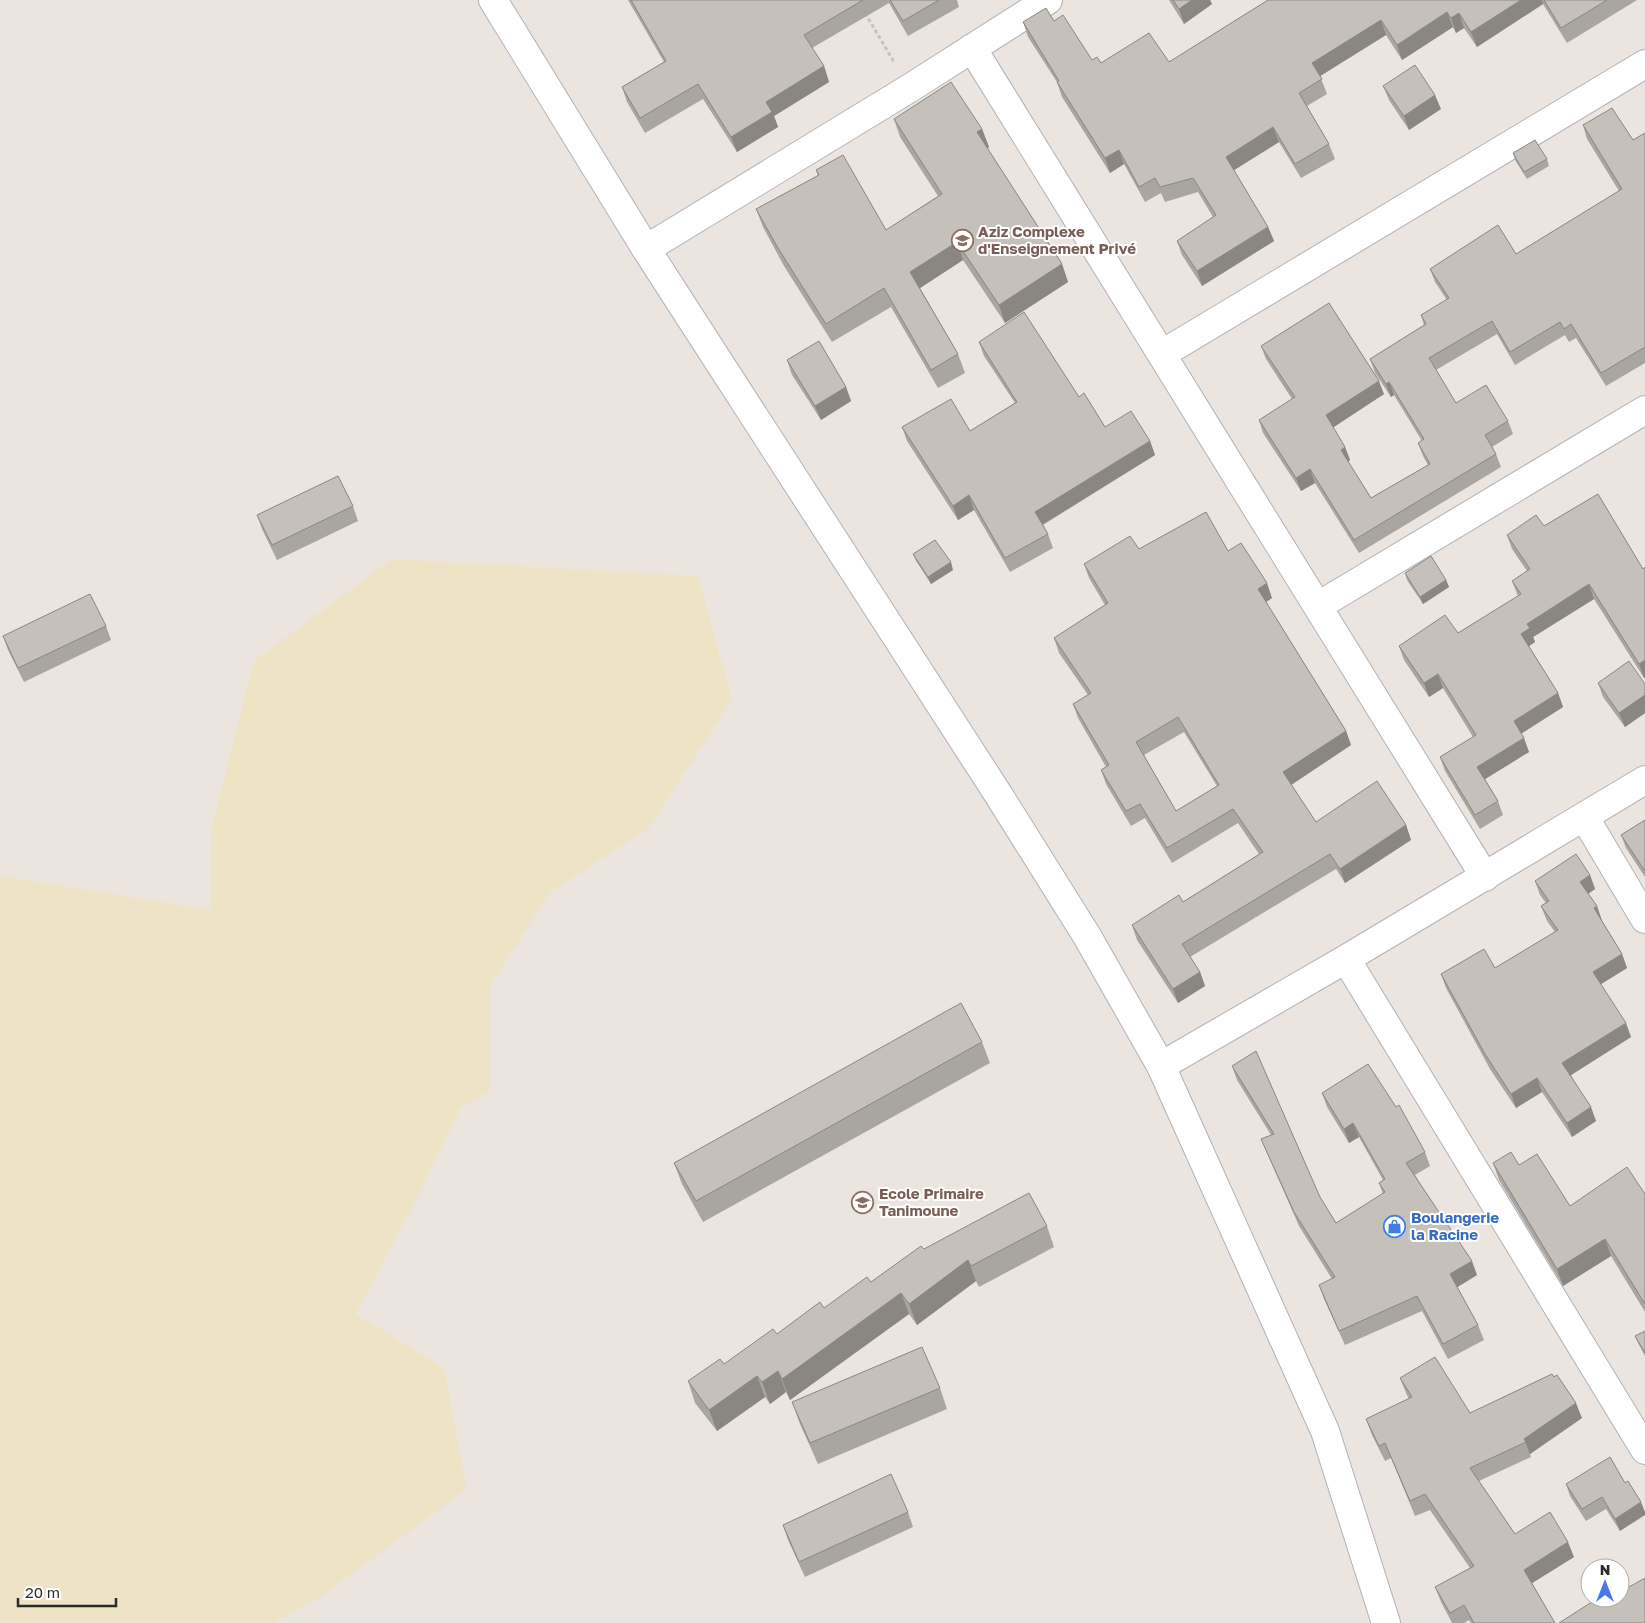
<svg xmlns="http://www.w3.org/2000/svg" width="1645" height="1623" font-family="'Golos Text',sans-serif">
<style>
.sand{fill:#eee4c5}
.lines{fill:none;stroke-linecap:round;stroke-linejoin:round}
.street-casing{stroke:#afb2bb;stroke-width:30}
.secondary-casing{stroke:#afb2bb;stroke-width:30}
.path{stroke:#c4c4c4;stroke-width:3;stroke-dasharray:4 2.5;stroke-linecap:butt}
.street{stroke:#fff;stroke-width:28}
.secondary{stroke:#fff;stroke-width:28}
.wall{fill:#a9a5a0;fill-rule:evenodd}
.shaded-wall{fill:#8a8682}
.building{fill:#c5c0ba;stroke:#8a8682;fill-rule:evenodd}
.labels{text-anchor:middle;stroke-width:4;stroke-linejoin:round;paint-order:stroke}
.education-label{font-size:15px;font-weight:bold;fill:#785e54;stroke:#fff;text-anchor:start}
.shop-label{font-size:15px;font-weight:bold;fill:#366cbe;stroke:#fff;text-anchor:start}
</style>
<rect width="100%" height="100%" fill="#ece5df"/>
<path class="sand" d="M391,559L698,576L732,700L649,828L550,893L490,986V1091L462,1107L410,1212L356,1314L444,1368L467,1489L325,1594L275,1623H0V876L211,910V831L254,661Z"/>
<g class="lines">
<defs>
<path id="street" d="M972,48L1485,877
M646,249L910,88L1048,0
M1162,354L1645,64
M1318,606L1645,410
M1585,818L1645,919
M1346,959L1645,1450
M1161,1066L1346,959L1645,780"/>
<path id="secondary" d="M493,0L646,249L998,794L1087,936L1161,1066L1325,1431L1386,1623"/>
</defs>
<use href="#street" class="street-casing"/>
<use href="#secondary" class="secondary-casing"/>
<path class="path" d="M865,13L894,62"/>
<use href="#street" class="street"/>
<use href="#secondary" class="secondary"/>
</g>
<path class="wall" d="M628,0H957L959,7L908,36L889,3L812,48L824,66L829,82L774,116L778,127L737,152L703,99L645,133L627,102L622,87L664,62Z
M1169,0H1210L1212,4L1184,24Z
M1268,0H1637L1567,43L1543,4L1477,47L1464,28L1456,33L1453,27L1402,60L1386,35L1320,76L1327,94L1307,106L1329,144L1335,159L1301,178L1279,142L1234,170L1268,227L1274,241L1202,286L1182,255L1177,241L1213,217L1198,192L1165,202L1161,193L1145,202L1124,164L1110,173L1062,97L1057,82L1028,37L1023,22L1054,21L1092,60L1101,63L1169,62Z
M1383,86L1441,109L1409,130L1389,100Z
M894,119L982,129L989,147L987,148L1062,264L1068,282L1005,323L963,260L920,288L958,354L965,373L938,388L891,307L832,342L784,266L763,227L756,209L818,176L816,170L886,230L938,196L900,137Z
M1583,125L1633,140L1645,133V363L1606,386L1576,338L1569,342L1565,335L1515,365L1497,334L1436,370L1456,403L1508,421L1513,434L1492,447L1496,454L1501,467L1359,553L1315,483L1301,491L1263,433L1259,420L1292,399L1266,359L1261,346L1384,394L1333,427L1345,447L1350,460L1348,462L1371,498L1428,465L1423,456L1418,443L1422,441L1394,395L1391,397L1375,373L1370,359L1424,325L1421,315L1447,300L1435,282L1430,269L1516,254L1619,191L1587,139Z
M1513,153L1547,159L1549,166L1527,179L1515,160Z
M979,342L1079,397L1105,427L1150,441L1155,455L1043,525L1048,534L1053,548L1010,572L974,510L958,520L907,441L902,427L970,431L1015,403L984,356Z
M787,360L846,387L851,401L821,420L792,375Z
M1598,494L1644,678L1594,599L1533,637L1535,642L1529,646L1558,693L1563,707L1521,734L1529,752L1485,779L1498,801L1503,815L1480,829L1445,771L1440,757L1473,737L1443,688L1429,697L1404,660L1399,646L1458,633L1518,596L1512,581L1527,571L1512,549L1507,535L1544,526Z
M353,506L358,521L277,560L262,529L257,515Z
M1139,549L1228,551L1272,598L1266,602L1346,731L1351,745L1291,785L1316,822L1406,825L1411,840L1345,883L1336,869L1190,957L1200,972L1205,986L1178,1003L1137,940L1132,925L1183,902L1259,854L1238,823L1172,863L1145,818L1131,826L1106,784L1101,770L1106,767L1078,718L1073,704L1088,695L1059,653L1054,638L1105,605L1089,578L1084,564ZM1184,732L1217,786L1176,811L1144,755Z
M913,554L953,570L931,584L916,561Z
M1405,573L1446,580L1449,587L1423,604L1407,580Z
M106,626L111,640L24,682L8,650L3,636Z
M1598,683L1645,684V713L1625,727L1603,697Z
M1645,820V877L1626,848L1621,835Z
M1590,875L1595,889L1588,894L1597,906L1602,921L1622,954L1627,968L1601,984L1631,1037L1571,1075L1596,1121L1572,1137L1542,1092L1516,1108L1490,1069L1446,988L1441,974L1495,968L1555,932L1547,921L1541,906L1546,903L1540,895L1535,881Z
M982,1042L990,1063L703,1222L682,1184L674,1163Z
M1232,1066L1320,1197L1336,1223L1383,1194L1379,1183L1383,1180L1359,1137L1349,1143L1327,1107L1322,1093L1425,1152L1430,1166L1415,1175L1477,1275L1457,1287L1478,1325L1484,1340L1448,1359L1422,1311L1345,1345L1324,1299L1319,1285L1332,1279L1299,1226L1267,1153L1261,1139L1271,1135L1237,1080Z
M1493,1163L1519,1165L1570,1206L1645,1194V1312L1611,1256L1563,1286L1499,1180Z
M1047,1226L1054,1247L979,1287L976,1281L917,1325L909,1314L790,1400L786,1392L770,1404L765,1397L717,1431L695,1403L688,1381L724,1364L871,1282L924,1249Z
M1645,1331V1356L1638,1343L1635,1336Z
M1400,1378L1470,1413L1582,1418L1530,1454L1531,1457L1479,1481L1515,1534L1574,1557L1532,1583L1555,1623H1471L1469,1620L1464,1623H1452L1441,1602L1435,1587L1470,1568L1430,1510L1415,1516L1391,1458L1385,1461L1372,1435L1366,1419L1409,1399L1406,1393Z
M940,1388L947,1409L818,1464L800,1424L792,1402Z
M1625,1483L1620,1531L1606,1509L1586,1521L1570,1496L1566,1484Z
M908,1512L913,1527L805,1577L788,1540L783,1525Z"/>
<path class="shaded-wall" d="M1192,0H1210L1212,4L1184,24L1179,9Z
M1521,0H1542L1543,4L1477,47L1471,32Z
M1447,12L1453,27L1402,60L1397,45Z
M1459,13L1464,28L1456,33L1451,18Z
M1381,20L1386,35L1317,78L1312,63Z
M824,66L829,82L774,116L778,127L737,152L731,137L766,102Z
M1435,95L1441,109L1409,130L1404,116Z
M1273,127L1279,142L1231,172L1226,157Z
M982,129L989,147L984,151L977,132Z
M1119,150L1124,164L1110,173L1105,158Z
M1268,227L1274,241L1202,286L1197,271Z
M957,242L963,260L917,290L910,272Z
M1062,264L1068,282L1005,323L999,305Z
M1379,381L1384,394L1331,429L1326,415Z
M1389,382L1394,395L1391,397L1386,384Z
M846,387L851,401L821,420L815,406Z
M1150,441L1155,455L1040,526L1035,512Z
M1345,447L1350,460L1346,463L1341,450Z
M1310,469L1315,483L1301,491L1296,478Z
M969,495L974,510L958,520L953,506Z
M951,562L953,570L931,584L928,577Z
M1446,580L1449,587L1423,604L1420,597Z
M1267,583L1272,598L1263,604L1258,589Z
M1589,584L1594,599L1533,637L1535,642L1526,648L1521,634L1527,624Z
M1645,660V678H1644L1639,664Z
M1438,674L1443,688L1429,697L1424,683Z
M1558,693L1563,707L1519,735L1514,721Z
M1645,695V713L1625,727L1619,713Z
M1346,731L1351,745L1288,787L1283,772Z
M1524,738L1529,752L1482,781L1477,767Z
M1406,825L1411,840L1345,883L1340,869Z
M1590,875L1595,889L1585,896L1580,882Z
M1597,906L1602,921L1594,908Z
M1622,954L1627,968L1598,986L1593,972Z
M1200,972L1205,986L1178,1003L1173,989Z
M1626,1023L1631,1037L1568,1077L1562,1063Z
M1537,1078L1542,1092L1516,1108L1511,1094Z
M1591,1107L1596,1121L1572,1137L1567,1123Z
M1353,1123L1359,1137L1349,1143L1344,1129Z
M1605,1239L1611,1256L1563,1286L1557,1269Z
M968,1260L976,1281L917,1325L909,1304Z
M1472,1261L1477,1275L1456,1288L1450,1274Z
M901,1293L909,1314L790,1400L782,1379Z
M778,1371L786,1392L770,1404L762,1382Z
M757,1376L765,1397L717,1431L709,1410Z
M1576,1403L1582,1418L1530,1454L1524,1439Z
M1641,1502L1645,1512V1515L1620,1531L1615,1519Z
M1568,1542L1574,1557L1529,1585L1524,1570Z"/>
<path class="building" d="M631,0H863L804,35L824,66L766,102L772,112L731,137L698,84L640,118L622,87L666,61Z
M890,0H939L903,21Z
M1173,0H1192L1179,9Z
M1268,0H1521L1471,32L1459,13L1451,18L1447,12L1397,45L1381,20L1312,63L1322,79L1299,93L1329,144L1295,164L1273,127L1226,157L1268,227L1197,271L1177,241L1216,215L1193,178L1160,187L1155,178L1139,187L1119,150L1105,158L1057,82L1059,81L1023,22L1046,8L1054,21L1063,15L1092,60L1097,57L1101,63L1149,33L1169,62Z
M1544,0H1607L1561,28Z
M1415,65L1435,95L1404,116L1383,86Z
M951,82L982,129L977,132L1062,264L999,305L957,242L910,272L958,354L931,370L884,288L826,324L778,248L756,209L819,175L816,170L843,155L886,230L942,194L894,119Z
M1612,108L1633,140L1645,133V347L1601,373L1571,324L1564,329L1560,322L1510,352L1492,321L1429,358L1456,403L1486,385L1508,421L1485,435L1496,454L1354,540L1310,469L1296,478L1259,420L1295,397L1261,346L1329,303L1379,381L1326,415L1345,447L1341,450L1371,498L1430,464L1418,443L1424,439L1389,382L1386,384L1370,359L1426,324L1421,315L1449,298L1430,269L1498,225L1516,254L1622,189L1583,125Z
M1535,140L1547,159L1524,172L1513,153Z
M1024,312L1079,397L1084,393L1105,427L1131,411L1150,441L1035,512L1048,534L1005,558L969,495L953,506L902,427L951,399L970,431L1017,402L979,342Z
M819,341L846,387L815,406L787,360Z
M338,476L353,506L272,545L257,515Z
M1598,494L1643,569L1645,567V660L1639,664L1589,584L1527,624L1530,628L1521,634L1558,693L1514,721L1524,738L1477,767L1498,801L1475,815L1440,757L1476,735L1438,674L1424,683L1399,646L1445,615L1458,633L1521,594L1512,581L1530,569L1507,535L1536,515L1544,526Z
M1206,512L1228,551L1241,543L1267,583L1258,589L1346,731L1283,772L1316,822L1377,781L1406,825L1340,869L1330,854L1182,944L1200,972L1173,989L1132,925L1179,895L1183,902L1263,852L1233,809L1167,848L1140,804L1126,811L1101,770L1109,765L1073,704L1091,693L1054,638L1108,603L1084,564L1130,536L1139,549ZM1178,717L1219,785L1176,811L1136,742Z
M935,540L951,562L928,577L913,554Z
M1431,556L1446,580L1420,597L1405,573Z
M90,594L106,626L18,668L3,636Z
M1629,661L1645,684V695L1619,713L1598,683Z
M1645,820V871L1621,835Z
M1576,854L1590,875L1580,882L1597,906L1594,908L1622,954L1593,972L1626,1023L1562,1063L1591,1107L1567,1123L1537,1078L1511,1094L1485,1054L1441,974L1484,949L1495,968L1558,930L1541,906L1549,901L1535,881Z
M961,1003L982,1042L696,1201L674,1163Z
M1256,1051L1320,1197L1336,1223L1385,1192L1379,1183L1385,1179L1353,1123L1344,1129L1322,1093L1368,1064L1396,1107L1399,1105L1425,1152L1406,1163L1472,1261L1450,1274L1478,1325L1443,1344L1417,1296L1339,1331L1319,1285L1335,1277L1294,1212L1261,1139L1274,1134L1232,1066Z
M1511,1152L1519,1165L1537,1154L1570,1206L1627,1167L1645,1194V1304L1605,1239L1557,1269L1493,1163Z
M1029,1193L1047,1226L971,1266L968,1260L909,1304L901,1293L782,1379L778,1371L762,1382L757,1376L709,1410L688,1381L720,1359L724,1364L773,1329L777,1334L820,1302L824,1308L867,1277L871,1282L921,1246L924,1249Z
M1645,1331V1353L1635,1336Z
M922,1347L940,1388L810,1443L792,1402Z
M1435,1357L1470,1413L1552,1374L1554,1377L1557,1375L1576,1403L1524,1439L1526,1442L1470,1468L1515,1534L1550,1512L1568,1542L1524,1570L1555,1623H1474L1464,1605L1450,1613L1435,1587L1474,1566L1425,1494L1410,1501L1385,1443L1379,1446L1366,1419L1412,1397L1400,1378Z
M1610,1457L1625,1483L1628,1481L1641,1502L1615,1519L1602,1497L1582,1509L1566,1484Z
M891,1474L908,1512L799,1562L783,1525Z
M1645,1578V1623H1559L1598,1598L1608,1599L1620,1598V1592Z"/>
<defs>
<symbol id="school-ring" viewBox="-11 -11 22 22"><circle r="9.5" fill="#fff" stroke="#8d6e63" stroke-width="1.5"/><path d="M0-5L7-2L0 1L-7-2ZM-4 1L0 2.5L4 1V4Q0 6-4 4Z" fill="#8d6e63"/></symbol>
<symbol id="shop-ring" viewBox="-11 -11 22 22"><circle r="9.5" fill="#fff" stroke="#3f7fe0" stroke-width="1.5"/><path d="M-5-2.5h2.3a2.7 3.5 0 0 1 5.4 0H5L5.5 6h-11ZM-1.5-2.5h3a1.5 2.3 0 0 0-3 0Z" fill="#3f7fe0"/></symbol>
</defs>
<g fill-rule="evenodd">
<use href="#school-ring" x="950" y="228" width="25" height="25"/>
<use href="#school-ring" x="850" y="1190" width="25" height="25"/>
<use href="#shop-ring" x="1382" y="1214" width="25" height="25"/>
</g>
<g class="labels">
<g class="education-label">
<text x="978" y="237">Aziz Complexe<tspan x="978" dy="17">d'Enseignement Privé</tspan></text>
<text x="879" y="1199">Ecole Primaire<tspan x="879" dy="17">Tanimoune</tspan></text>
</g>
<g class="shop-label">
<text x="1411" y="1223">Boulangerie<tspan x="1411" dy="17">la Racine</tspan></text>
</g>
</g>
<g transform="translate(1605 1583)"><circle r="24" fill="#ffffff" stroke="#aaaaaa"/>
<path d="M0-4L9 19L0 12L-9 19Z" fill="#4b79ec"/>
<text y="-8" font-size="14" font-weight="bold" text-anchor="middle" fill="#2b2b2b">N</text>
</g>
<path d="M18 1598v8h98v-8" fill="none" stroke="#2b2b2b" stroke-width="2.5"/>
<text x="25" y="1598" font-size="15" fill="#2b2b2b" stroke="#ffffff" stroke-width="4" paint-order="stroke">20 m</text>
</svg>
